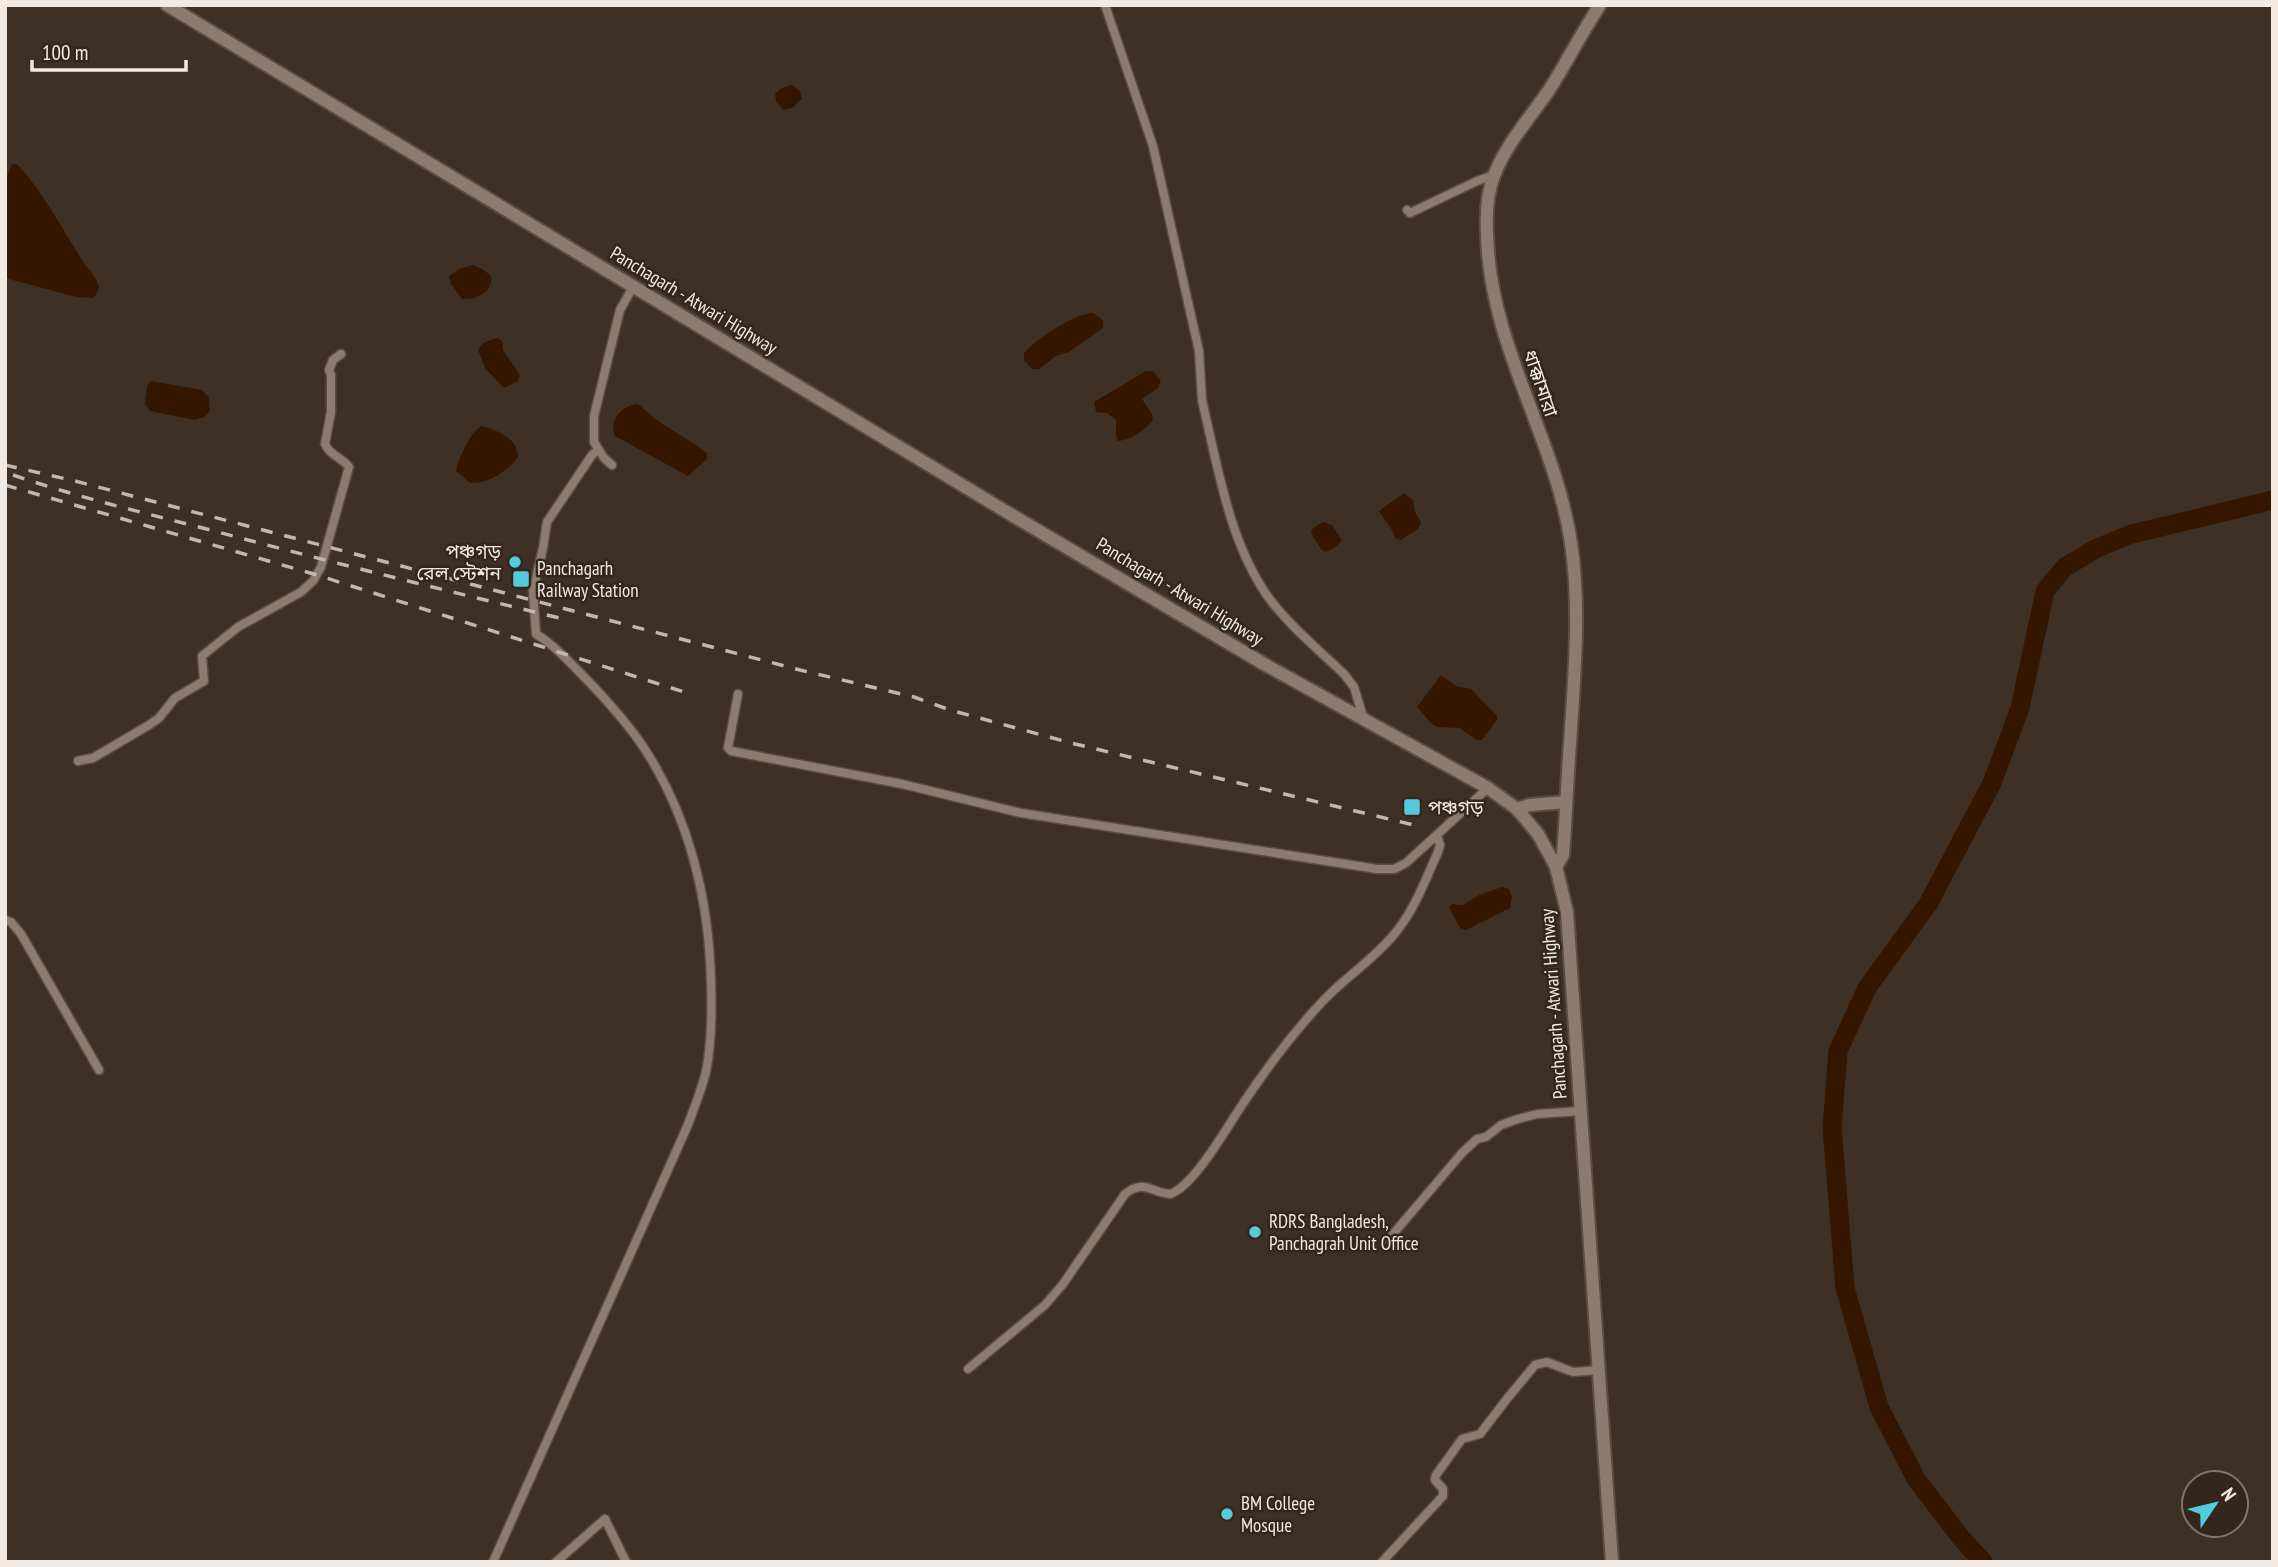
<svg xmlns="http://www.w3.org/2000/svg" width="2278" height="1567" font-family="'PT Sans Narrow','Noto Sans Bengali',sans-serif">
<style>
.water{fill:#351700}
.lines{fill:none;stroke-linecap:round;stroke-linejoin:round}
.river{stroke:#351700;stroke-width:19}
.street-casing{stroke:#5a4e44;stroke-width:11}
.secondary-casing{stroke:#5a4e44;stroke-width:16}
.street{stroke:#8c7b6e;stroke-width:8}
.secondary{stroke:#8c7b6e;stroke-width:12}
.rail{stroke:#c2b7af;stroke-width:3.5;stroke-dasharray:12 12;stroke-linecap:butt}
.poi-dot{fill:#54cadd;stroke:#34261b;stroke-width:2.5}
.labels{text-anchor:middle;stroke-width:5;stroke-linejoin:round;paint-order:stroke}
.street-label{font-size:19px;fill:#f2e9e2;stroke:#34261b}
.poi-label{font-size:19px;fill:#f2e9e2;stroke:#34261b;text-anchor:start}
</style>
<rect width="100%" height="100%" fill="#3e3025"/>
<path class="water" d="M792,85L800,91L802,99L792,108L783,110L776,101L775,94L782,88Z
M12,164H17C43,192 61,227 82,260C88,270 97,276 99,288L94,298L77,297L5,278V181Z
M473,265L484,270L491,276C494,292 476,300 462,299L451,284L449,276L459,269Z
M1093,313L1103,320V328L1069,352L1056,356L1039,369H1032L1024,360V353C1038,338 1073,314 1093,313Z
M498,338L503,342V350L520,375L518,381L504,388L485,368L478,350C481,342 490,340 498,338Z
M1146,371H1153L1161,381L1158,388L1142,399L1152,414L1153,420C1146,430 1131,440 1118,441L1116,436V420L1107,413L1096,412L1094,402Z
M151,381L202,390L209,397L210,411L204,417L195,420L150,411L145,404L147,386Z
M636,404L640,405C658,425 686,436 707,453V459L688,476L615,436C609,421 620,407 636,404Z
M482,426C498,431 518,438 518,457C508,471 488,484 470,483L456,471C458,459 472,429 482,426Z
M1404,493L1413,500L1415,512L1421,522L1418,529L1401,540L1395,538L1394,533L1379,511Z
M1323,522L1332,525L1342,540L1337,546L1326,552L1321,549L1311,533L1313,528Z
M1441,675L1456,686L1471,689L1497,716V720L1482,740H1476L1460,728L1437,727L1431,723L1417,707Z
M1502,887L1509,889L1512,897L1510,908L1466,930L1460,928L1449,907L1452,904L1463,905L1479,895Z"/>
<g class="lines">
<path class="river" d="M1983,1562L1962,1539L1916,1479L1879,1407L1845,1288L1832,1127L1838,1051L1867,988L1928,904L1992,783L2020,708L2045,591L2065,567L2097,548L2132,534L2273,500"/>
<defs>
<path id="street" d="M1105,5L1153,146L1199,351L1202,400L1206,418C1220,478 1231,542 1266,594C1287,624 1318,649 1344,674L1354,687L1363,717
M1407,210L1410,213L1477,181L1494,175
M612,465L604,458L594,442V416L620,310L634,285
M738,694L728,748L731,751L902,784L1021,813L1377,869H1394L1406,863L1488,788
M78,761L93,758L149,725L159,718L175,698L204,681L202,656L238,627L301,592L313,581L321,567L349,467C342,457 330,456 325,444L331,412V375L329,370L333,360L341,354
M5,920L11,922L21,934L99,1070
M1388,1240L1462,1153L1477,1139L1486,1137L1501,1125L1518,1119L1537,1114L1581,1111
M968,1369L1045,1305L1063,1284L1125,1194C1143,1179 1150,1192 1170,1194C1193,1187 1226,1129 1240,1108C1265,1070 1291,1035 1322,1002C1345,977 1375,959 1396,932C1415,909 1426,878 1438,852L1440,845L1437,835
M493,1562L687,1127C694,1109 701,1091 706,1072C712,1042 712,1011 711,982C709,899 689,815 642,745C627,723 609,703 591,684C574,667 556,646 536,634L533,591L543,548L547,522L592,455L598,450
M556,1562L605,1519L626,1562
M1382,1562L1443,1496V1489L1435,1480L1436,1475L1462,1439L1480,1434L1506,1400L1535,1365L1547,1362L1573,1372L1599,1370"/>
<path id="secondary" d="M167,5L1015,517L1264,664L1488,788L1517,809L1538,834L1556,867L1567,912L1612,1562
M1517,809L1530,805L1566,802
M1556,867L1563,855C1566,818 1567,781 1570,744C1574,678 1581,609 1571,543C1555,436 1489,345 1487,233C1486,214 1487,193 1494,176C1506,143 1532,116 1551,87C1568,60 1582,32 1600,5"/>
</defs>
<use href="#street" class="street-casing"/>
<use href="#secondary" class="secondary-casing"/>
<use href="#street" class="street"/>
<use href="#secondary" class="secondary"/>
<path class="rail" d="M5,465L75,481L800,670L914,697L950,710L1071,743L1418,826
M13,475C80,498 149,514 218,532C334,563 451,592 568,620
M5,485L317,575L684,692"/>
</g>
<g class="poi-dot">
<circle cx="515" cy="562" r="7"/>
<rect x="512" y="570" width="18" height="18" rx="3.5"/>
<rect x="1403" y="798" width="18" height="18" rx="3.5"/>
<circle cx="1255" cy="1232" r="7"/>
<circle cx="1227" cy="1514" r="7"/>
</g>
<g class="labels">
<g class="street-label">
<text transform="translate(694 300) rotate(31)" y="7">Panchagarh - Atwari Highway</text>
<text transform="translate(1541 383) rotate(71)" y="7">ধাক্কামারা</text>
<text transform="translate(1180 591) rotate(31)" y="7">Panchagarh - Atwari Highway</text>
<text transform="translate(1553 1004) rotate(-94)" y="7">Panchagarh - Atwari Highway</text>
</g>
<g class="poi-label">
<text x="501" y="558" text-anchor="end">পঞ্চগড়<tspan x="501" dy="22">রেল স্টেশন</tspan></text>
<text x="537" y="575">Panchagarh<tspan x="537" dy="22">Railway Station</tspan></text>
<text x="1428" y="814">পঞ্চগড়</text>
<text x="1269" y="1228">RDRS Bangladesh,<tspan x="1269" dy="22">Panchagrah Unit Office</tspan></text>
<text x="1241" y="1510">BM College<tspan x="1241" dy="22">Mosque</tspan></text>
</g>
</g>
<rect width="2278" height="1567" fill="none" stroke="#f2e9e2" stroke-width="14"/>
<g transform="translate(2215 1504) rotate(55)"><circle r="33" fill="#34261b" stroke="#80746b" stroke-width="2"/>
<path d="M0-5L12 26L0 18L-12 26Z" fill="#54cadd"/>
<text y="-10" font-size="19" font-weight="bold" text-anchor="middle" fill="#f2e9e2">N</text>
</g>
<path d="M32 60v10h154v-10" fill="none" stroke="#f2e9e2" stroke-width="3.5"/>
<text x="42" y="60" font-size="21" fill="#f2e9e2" stroke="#34261b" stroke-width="5" paint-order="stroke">100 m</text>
</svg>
